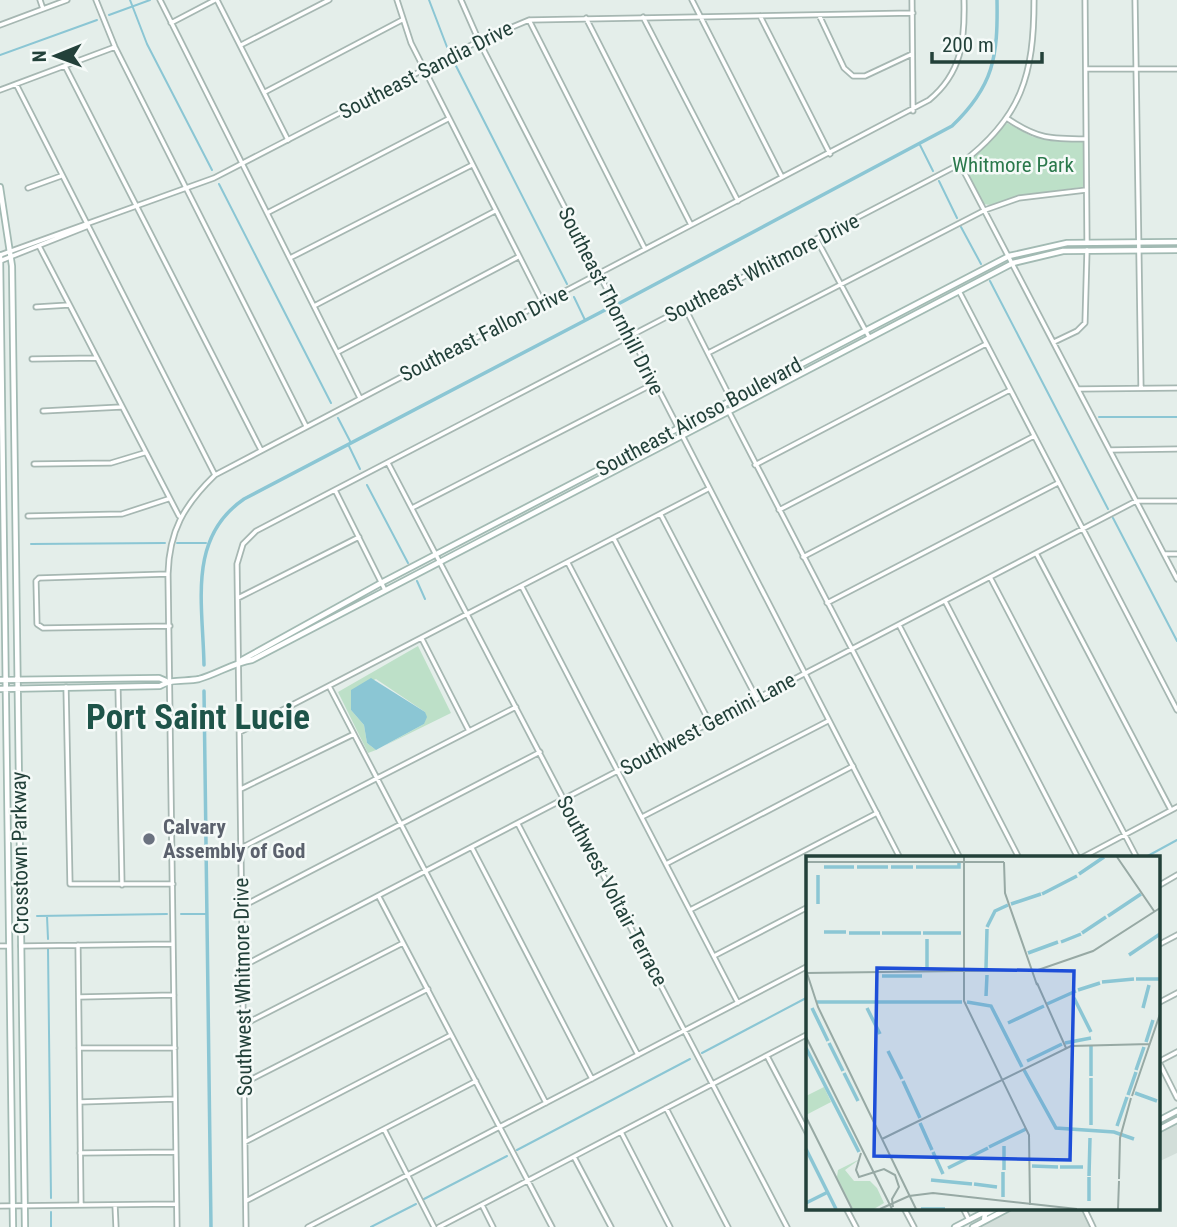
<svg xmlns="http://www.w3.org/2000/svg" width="1177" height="1227" font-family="'Roboto Condensed',sans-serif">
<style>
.built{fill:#d2ded9}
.green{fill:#bde0c8}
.water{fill:#8bc6d4}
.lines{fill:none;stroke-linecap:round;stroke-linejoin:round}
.stream{stroke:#8bc6d4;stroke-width:2}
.canal{stroke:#8bc6d4;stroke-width:3.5}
.minor-casing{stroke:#a6b7b2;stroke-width:7}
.tertiary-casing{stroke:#a6b7b2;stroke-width:7}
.secondary-casing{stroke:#a2bab3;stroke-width:8}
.minor{stroke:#fff;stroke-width:3.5}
.tertiary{stroke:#fff;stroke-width:3.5}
.secondary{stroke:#fff;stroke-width:4.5}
.worship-dot{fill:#6b7280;stroke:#f5faf8;stroke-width:2.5}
.labels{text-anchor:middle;stroke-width:5;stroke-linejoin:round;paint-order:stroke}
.street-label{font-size:21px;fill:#23413a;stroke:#f5faf8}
.park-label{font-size:21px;fill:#2b794c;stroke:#f5faf8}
.worship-label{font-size:21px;font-weight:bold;fill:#5b616d;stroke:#f5faf8;text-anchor:start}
.town-label{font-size:35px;font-weight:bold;fill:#1e5449;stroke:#f5faf8}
.inset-river{fill:none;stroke:#8bc6d4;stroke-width:3.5}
.inset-road{fill:none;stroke:#97a9a4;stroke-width:2}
.view{fill:#1d4ed8;fill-opacity:0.15;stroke:#1d4ed8;stroke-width:3.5}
.inset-edge{fill:none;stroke:#23413a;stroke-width:3.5}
</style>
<rect width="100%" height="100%" fill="#e4eeea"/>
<path class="built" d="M1177,1122V1153L1158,1162V1133Z
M1013,1208H1081L1091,1227H979Z"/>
<path class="green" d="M1007,123L1033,137L1083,142V187L1029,194L990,205L983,204L965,166Z
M418,646L451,713L384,746L424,724L425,712L376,679L351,691V710L364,725L367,743L376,750L368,753L338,692Z"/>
<path class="water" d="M371,678L425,712L427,717L424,724L376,750L367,743L364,725L351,710V690Z"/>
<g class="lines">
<path class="stream" d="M130,0L147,44L212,170
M429,0L447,47
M109,15L150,0
M0,55L97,20
M455,64L567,284
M920,145L933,171
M939,181L957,218
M219,184L331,403
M961,227L981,264
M990,281L1108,509
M574,297L585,320
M1099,417H1177
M338,418L351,443
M348,444L360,469
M367,485L408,563
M1113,518L1177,641
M177,543H206
M31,544L165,543
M417,581L425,599
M1144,858L1177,840
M181,914H207
M37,916L167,914
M47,916L48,939
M48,949L51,1198
M702,1053L808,997
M517,1150L690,1059
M424,1199L507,1156
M51,1227V1212
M371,1227L416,1204"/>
<path class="canal" d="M620,303L952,126C994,86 998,56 997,0
M204,665C203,604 187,538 244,499L605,310
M204,691L211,1227"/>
<defs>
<path id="minor" d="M40,0L43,9
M96,0L115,47L306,426
M160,0L360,398
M217,0L288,140
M397,0L411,43L543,303
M692,0L782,177
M912,0L913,111
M1085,0L1087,242
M1135,0L1141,388
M819,15L844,68L853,76H865L912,54
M760,16L830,154
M643,17L738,201
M586,18L691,225
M529,20L645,249
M171,23L215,0
M0,25L67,0
M479,41L529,20L913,13
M241,45L329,0
M65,66L261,450
M1086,69H1177
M16,84L215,475
M0,90L115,47
M265,92L402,20
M1008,119C1038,139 1050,139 1086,139
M960,164L1177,579
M28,188L61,176
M267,213L448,119
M817,240L869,337
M39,246L179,516
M290,258L472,165
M959,291L1177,710
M314,306L495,211
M36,307L69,305
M685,308L732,401
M1054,342L1077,331L1085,323L1087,250
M338,352L518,257
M710,352L985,210L1019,198L1086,190
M32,359L96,358
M1079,389L1177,388
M728,410L960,858
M43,411L121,407
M1110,450L1177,449
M388,463L787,1227
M34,464L111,463L144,453
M755,465L986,344
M335,490L385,590
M412,508L653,384
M779,510L1010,390
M661,515L757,699
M28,516L122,514L168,499
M614,539L710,723
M1036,553L1171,810
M1164,554H1177
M803,557L1034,436
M568,563L664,747
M168,574L39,578L36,581L37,624L43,628L170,626
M990,577L1137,858
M522,587L738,1003
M238,598L359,537
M945,601L1078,858
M827,603L1058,483
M899,625L1019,858
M422,639L469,731
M66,687L70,884H173
M118,687L122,885
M330,688L546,1103
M240,732L708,489
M241,789L354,734
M642,817L828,721
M518,824L638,1055
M241,848L516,707
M472,848L592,1079
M1081,858L1177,807
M666,864L853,766
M1158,886L1177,875
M379,897L552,1227
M241,907L540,752
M690,910L877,813
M78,945L81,1205
M1158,945L1177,935
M0,946H9
M21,946L173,944
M714,956L808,907
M243,966L1136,501H1177
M79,997L174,995
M1158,1003L1177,993
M243,1025L403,943
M79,1048H175
M767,1056L808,1134
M1158,1060L1177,1098
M1158,1062L1177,1052
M244,1083L428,989
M80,1102L175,1099
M666,1108L728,1227
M384,1129L434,1227
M621,1132L670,1227
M245,1142L451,1035
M80,1153L176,1152
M574,1157L611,1227
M246,1201L476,1081
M115,1205L116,1227
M482,1205L493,1227
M0,1206L176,1204
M846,1208L856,1227
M904,1208L914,1227
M963,1208L969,1220
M1084,1208L1093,1227
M177,1227L168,574C169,531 184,505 215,475L929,100C962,73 965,40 964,0
M246,1227L237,564L243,544L256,531L960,164C1022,118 1034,74 1034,0
M308,1227L808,966
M439,1227L808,1034"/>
<path id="tertiary" d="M461,0L479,41L900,858
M0,255L214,178L479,41
M0,261L88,226"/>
<path id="secondary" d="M0,187L12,266L25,1227
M0,255L13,1227
M242,660L381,583L1009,256L1067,243L1177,242
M0,680L159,678L166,681
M0,689L160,686C172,678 186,682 199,679C217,674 233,663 252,660L1013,263L1063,251L1177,250
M1158,1121L1177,1111
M1158,1130L1177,1120
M984,1221L985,1214L997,1208
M955,1227L992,1208
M973,1227L1009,1208"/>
</defs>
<use href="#minor" class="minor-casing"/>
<use href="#tertiary" class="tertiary-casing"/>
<use href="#secondary" class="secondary-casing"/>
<use href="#minor" class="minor"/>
<use href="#tertiary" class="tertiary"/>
<use href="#secondary" class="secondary"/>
</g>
<circle class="worship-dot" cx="149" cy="839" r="7"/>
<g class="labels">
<g class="street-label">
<text transform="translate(426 70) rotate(-27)" y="7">Southeast Sandia Drive</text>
<text transform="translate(762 268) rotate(-27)" y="7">Southeast Whitmore Drive</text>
<text transform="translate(611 301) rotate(63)" y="7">Southeast Thornhill Drive</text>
<text transform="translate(484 334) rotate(-27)" y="7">Southeast Fallon Drive</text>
<text transform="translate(699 417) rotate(-28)" y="7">Southeast Airoso Boulevard</text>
<text transform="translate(708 724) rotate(-28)" y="7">Southwest Gemini Lane</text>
<text transform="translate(20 853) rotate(-91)" y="7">Crosstown Parkway</text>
<text transform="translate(612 891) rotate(62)" y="7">Southwest Voltair Terrace</text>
<text transform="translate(243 987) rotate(-91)" y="7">Southwest Whitmore Drive</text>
</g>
<g class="park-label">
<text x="1013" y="172">Whitmore Park</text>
</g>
<g class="worship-label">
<text x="163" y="834">Calvary<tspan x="163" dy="24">Assembly of God</tspan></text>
</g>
<g class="town-label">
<text x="198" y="729">Port Saint Lucie</text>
</g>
</g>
<g transform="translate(806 856)">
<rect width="354" height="354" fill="#e4eeea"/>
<path d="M18,231L25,246L0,259V240ZM54,303L39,314L48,325H64L71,332L78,347L68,353H47L31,321L32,314Z" fill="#bde0c8"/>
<path class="inset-river" d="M18,11H48M51,11H82M85,11H107M110,11H153V7M273,18L298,1M236,38L271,20M12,48V19M205,48L235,38M302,60L335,38M181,71L189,55L202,49M18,76H40M43,77H74M76,77H115M117,77H155M276,77L300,61M255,86L275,78M222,97L252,86M323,99L354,78M121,112V83M180,112L181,73M76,120H116M330,123H354M296,126L328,123M272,134L294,127M180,140L181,119M268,142L285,176M11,146H156M161,146L185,150L216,211M241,148L270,135M6,152L22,185M61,152L74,178M337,152L343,129M202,167L238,150M340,186L347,164M23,187L37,215M259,187L285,182M0,192L53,296M82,195L96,223M221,205L256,188M218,214L250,272L308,276L328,283M330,214L338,191M38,217L52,245M285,220V190M97,225L114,262M329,237L351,245M322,239L330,216M114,267L126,294M285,269V222M311,270L321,241M183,291L220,273M0,293L30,353M127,296L137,318M226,310L252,311M254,311H277M142,312L182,292M198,314V290M283,320L284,282M283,321V345M125,324L166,328M168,328L191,331M197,341V316M0,347L22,336M115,353H139"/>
<path class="inset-road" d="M158,1V145L223,279L224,349M311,1L348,55M0,6H198M198,6L199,37L231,129M0,114L12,151L110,353M0,117L232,114L287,95L354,52M231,127L260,192M0,181L86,353M326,240L354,158M0,261L46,353M76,283L265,190L344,188M55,297L50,314L53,321L78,313L89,319L93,331L86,343L87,351M313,323L314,282L325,242M74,353L103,340L127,337L271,353M312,353L313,325"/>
<path class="view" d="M71,112L268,115L264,304L68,300Z"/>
<rect width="354" height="354" class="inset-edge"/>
</g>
<g transform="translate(56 56) rotate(269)" stroke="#f5faf8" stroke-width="5" paint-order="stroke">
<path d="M0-5L12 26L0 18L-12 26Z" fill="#23413a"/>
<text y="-10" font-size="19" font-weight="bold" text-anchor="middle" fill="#23413a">N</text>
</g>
<path d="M932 52v10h110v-10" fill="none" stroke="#23413a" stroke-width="3.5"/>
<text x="942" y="52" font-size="21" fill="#23413a" stroke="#f5faf8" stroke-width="5" paint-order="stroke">200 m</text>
</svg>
